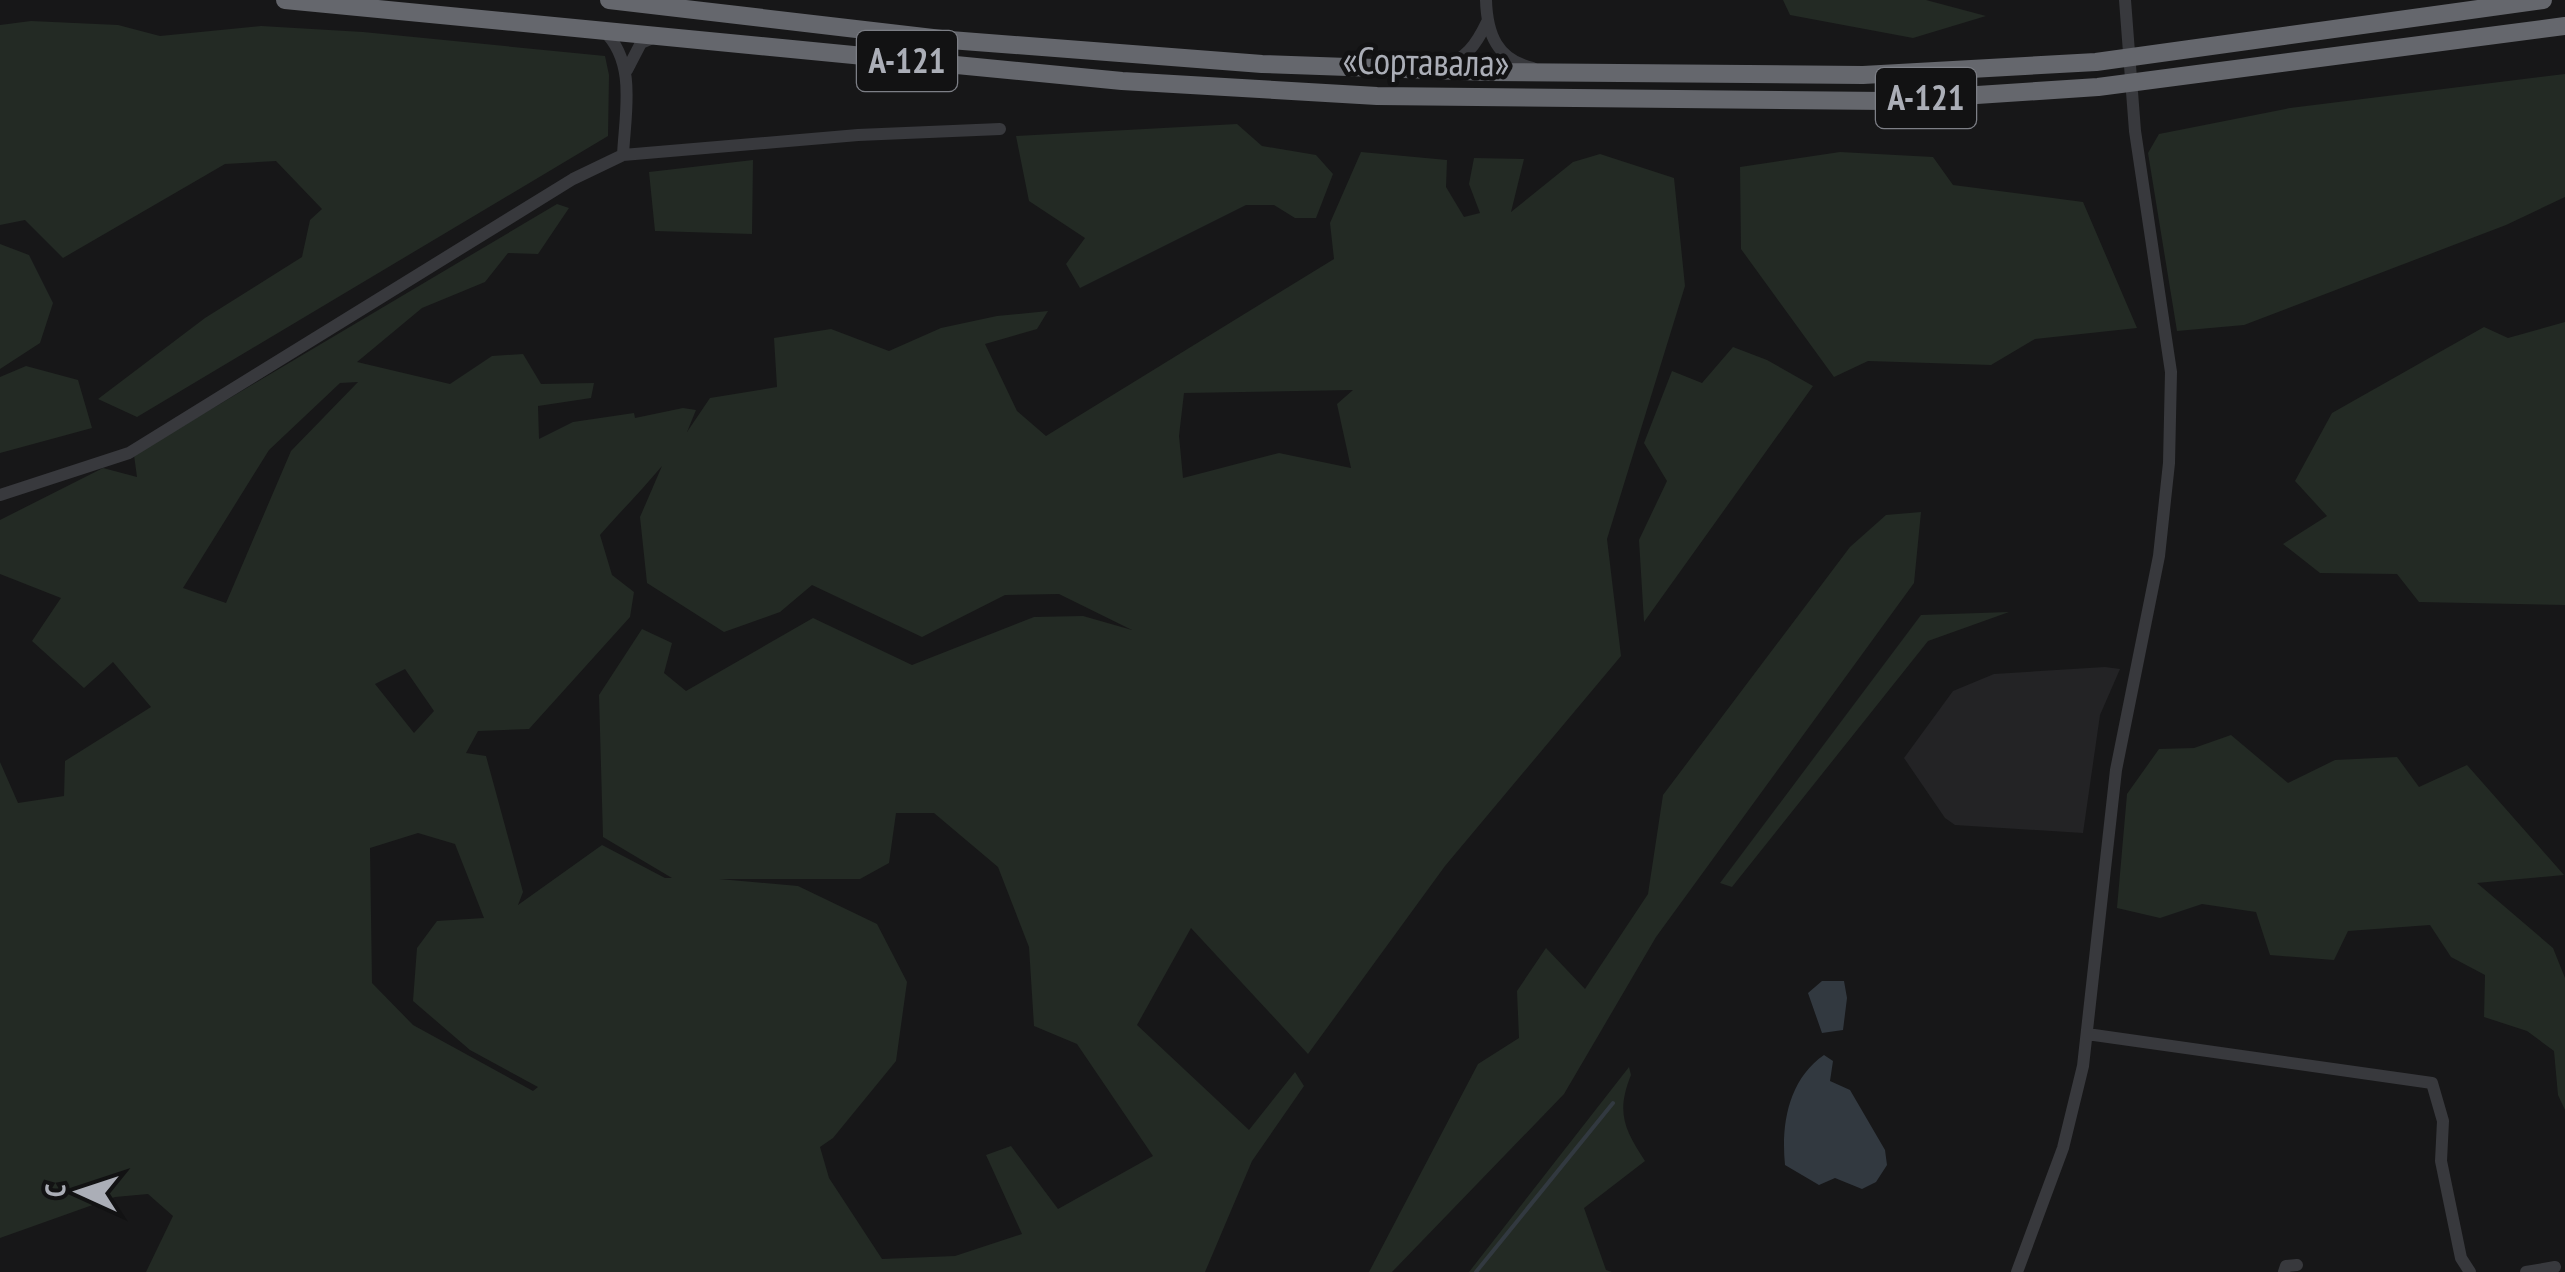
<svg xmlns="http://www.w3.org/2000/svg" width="2565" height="1272" font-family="'PT Sans Narrow',sans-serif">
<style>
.built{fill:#232325}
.green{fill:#232a24;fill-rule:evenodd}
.water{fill:#323940}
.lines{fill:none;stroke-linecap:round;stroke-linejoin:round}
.stream{stroke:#323940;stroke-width:4}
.minor{stroke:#38393d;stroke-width:12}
.highway{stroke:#65676d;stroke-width:18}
.labels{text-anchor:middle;stroke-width:9;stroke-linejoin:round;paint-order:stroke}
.shield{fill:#121213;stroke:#7d7f86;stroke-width:2.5}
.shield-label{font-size:35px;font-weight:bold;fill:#abaeb7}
.street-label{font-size:38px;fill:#abaeb7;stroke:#121213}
</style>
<rect width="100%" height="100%" fill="#171718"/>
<path class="built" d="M2105,667L2120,669L2100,715L2083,833L1955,825L1945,818L1904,758L1953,691L1994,674Z"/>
<path class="green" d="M1783,0H1926L1986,16L1913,38L1790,15Z
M31,21L118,25L160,36L261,26L363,32L605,56L609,75L608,136L137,417L98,399L205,318L302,257L310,220L322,209L276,161L225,164L63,258L25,220L0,225V25Z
M2565,74V197L2506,225L2244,325L2177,331L2148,153L2159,134L2290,108Z
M1237,124L1262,146L1316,155L1333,174L1316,218H1295L1274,205H1246L1080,288L1066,264L1085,238L1029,201L1016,136Z
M1361,152L1447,160L1446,187L1464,217L1480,213L1469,184L1474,158L1524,159L1511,212L1573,162L1600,154L1674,178L1685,286L1607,539L1621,656L1445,866L1308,1054L1191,928L1137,1025L1249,1130L1295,1072L1304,1086L1252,1161L1205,1272H146L173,1216L148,1194L115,1197L0,1238V762L18,803L64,796L65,761L151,707L113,662L84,688L32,641L61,598L0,574V520L103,468L137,477L134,455L557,204L569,208L538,254L508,253L485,282L422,308L357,362L450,384L492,356L523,354L541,384L594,383L591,398L538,406L539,439L573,422L634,413L635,418L683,408L696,410L687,432L710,398L777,387L774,338L831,329L889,351L941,328L997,316L1048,311L1037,329L985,344L1017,411L1046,436L1334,259L1330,223ZM358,382L291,451L226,603L183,588L269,450L340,383ZM1353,390L1337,404L1351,468L1279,453L1183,478L1179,436L1184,393ZM662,466L640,517L647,583L724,632L780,612L812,585L922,637L1005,595L1059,594L1132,630L1083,616L1034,617L912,665L813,618L686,691L664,673L672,643L642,629L599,695L603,837L672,878H665L602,845L518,905L523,892L486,756L466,753L478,731L529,729L630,617L634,592L612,575L600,535C621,511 641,491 662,466ZM405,669L434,711L414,733L375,684ZM896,813H934L998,867L1029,947L1034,1026L1077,1044L1153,1156L1058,1209L1011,1146L986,1155L1022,1234L955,1256L882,1259L829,1178L820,1147L833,1138L896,1061L907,982L877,924L798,886L719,879H860L889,863ZM418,833L455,844L484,918L437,921L417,948L413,1001L470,1050L538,1087L533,1091L413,1025L372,983L370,848Z
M1840,152L1933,157L1953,185L2083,202L2137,328L2035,339L1991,365L1868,361L1834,377L1741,249L1740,167Z
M753,160L752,234L655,231L649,172Z
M0,244L29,255L53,303L40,343L0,369Z
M2565,322V605L2419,602L2397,574L2320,573L2283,544L2327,516L2295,481L2332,413L2484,327L2508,338Z
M1733,347L1767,360L1813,386L1644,622L1639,540L1667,481L1644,443L1672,371L1702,383Z
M26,366L78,380L92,428L0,453V377Z
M1921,512L1914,583L1656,937L1564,1094L1392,1272H1369L1478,1064L1519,1038L1517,991L1546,948L1585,989L1648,894L1663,795L1850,547L1886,515Z
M2009,612L1928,641L1732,887L1720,883L1921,615Z
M2231,735L2288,783L2335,760L2397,757L2419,787L2467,765L2564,875L2477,883L2553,948L2565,978V1110L2558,1095L2554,1051L2527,1031L2484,1017L2485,975L2451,957L2430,925L2348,931L2334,960L2270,955L2256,912L2202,904L2160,918L2117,908L2127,794L2159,749L2194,748Z
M1629,1067L1631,1075C1616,1112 1624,1129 1645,1161L1584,1208L1606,1270L1612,1272H1469Z"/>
<path class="water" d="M1822,981H1844L1847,998L1843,1030L1822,1033L1808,993Z
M1824,1055L1833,1061L1830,1081L1850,1090L1885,1150L1887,1165L1876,1182L1862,1189L1835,1178L1819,1185L1785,1165C1781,1125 1788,1080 1824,1055Z"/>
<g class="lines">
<path class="stream" d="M1476,1272L1613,1103"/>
<path class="minor" d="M1486,0C1487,34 1497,60 1533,68
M604,31C637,63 625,113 623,155
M1440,66C1465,62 1477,43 1487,22
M627,70L641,43L655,37
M0,495L129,453L573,179L623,155L858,135L1000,129
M2087,1034L2432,1083L2443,1121L2441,1161L2461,1258L2470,1272
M2017,1272L2063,1148L2083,1066L2116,770L2159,556L2169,463L2171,372L2135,131L2125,0
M2284,1272L2286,1266L2297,1265
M2526,1272L2555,1267"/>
<path class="highway" d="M285,0L1122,81L1377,96L1886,101L2098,87L2565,26
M609,0L950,40L1262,64L1489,72L1863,75L2096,62L2543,0"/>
</g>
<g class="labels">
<g class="shield">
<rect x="857" y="31" width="100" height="60" rx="8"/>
<rect x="1876" y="68" width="100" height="60" rx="8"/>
</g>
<g class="shield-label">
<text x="907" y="73">А-121</text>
<text x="1926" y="110">А-121</text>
</g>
<g class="street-label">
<text transform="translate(1426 62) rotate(1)" y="13">«Сортавала»</text>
</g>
</g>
<g transform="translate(80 1192) rotate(273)" stroke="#121213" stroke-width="8" paint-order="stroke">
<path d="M0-8L18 38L0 25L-18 38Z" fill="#abaeb7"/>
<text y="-15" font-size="28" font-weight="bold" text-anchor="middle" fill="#abaeb7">С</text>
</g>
</svg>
